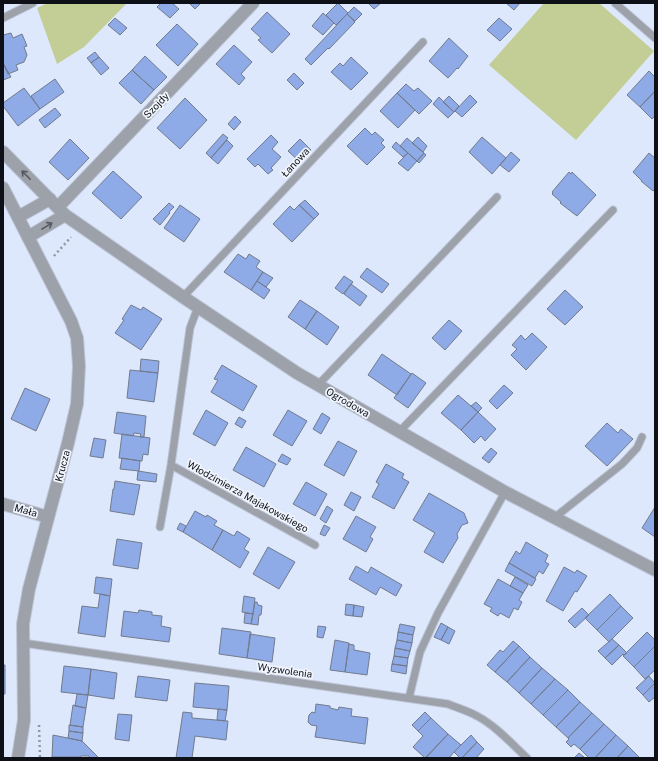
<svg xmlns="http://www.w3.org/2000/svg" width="658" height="761" font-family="'Public Sans',sans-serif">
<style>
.green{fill:#c2ce95}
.building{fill:#8eaae7;stroke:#727b8d}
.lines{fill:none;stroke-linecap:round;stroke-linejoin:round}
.service-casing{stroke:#bdc5d7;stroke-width:9}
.minor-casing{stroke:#bdc5d7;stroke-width:14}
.tertiary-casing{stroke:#bdc5d7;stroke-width:14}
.path{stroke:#8f96a5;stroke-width:2.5;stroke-dasharray:2 3;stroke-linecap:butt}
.service{stroke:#9da1aa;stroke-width:7}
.minor{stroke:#9da1aa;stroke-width:12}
.tertiary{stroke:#9da1aa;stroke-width:12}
.oneway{stroke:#555860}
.labels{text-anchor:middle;stroke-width:3.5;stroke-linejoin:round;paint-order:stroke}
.street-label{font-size:10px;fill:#0d1017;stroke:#f1f5fd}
</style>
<rect width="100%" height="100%" fill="#dee8fc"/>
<path class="green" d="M47,3H127L84,47L57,64L37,8Z
M544,3H599L654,51L576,140L489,65Z"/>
<path class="building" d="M161,3H172L179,9L170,18L157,7Z
M189,3H201L195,9Z
M338,3L348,13L336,25L326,15Z
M368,3H381L374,9Z
M506,3H520L514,10Z
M354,7L362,14L355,21L347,14Z
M267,12L290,34L272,53L258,40L261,38L251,29Z
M323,13L334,23L323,35L312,26Z
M347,14L355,22L329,49L328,48L311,65L305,59Z
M115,18L127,28L120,35L108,25Z
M499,18L512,29L500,41L487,30Z
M177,24L198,44L178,66L156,45Z
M11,33L13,38L22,34L27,46L24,47L27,55L24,62L16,65L18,70L8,74L3,63V35Z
M449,38L468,56L458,69L457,68L448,78L429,61Z
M234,45L252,62L241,74L245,78L239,85L216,64Z
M95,52L99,57L91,63L87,58Z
M145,56L167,77L154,90L132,70Z
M99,57L109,68L101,75L91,63Z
M351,57L368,73L351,90L331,72L340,63L343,66Z
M3,63L11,77L3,80Z
M132,70L154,90L141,104L119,83Z
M649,71L655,77V91L640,107L627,95Z
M294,73L304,83L297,90L287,80Z
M55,79L64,92L40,109L31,96Z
M406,84L414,91L418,88L432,101L419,114L397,93Z
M24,88L40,109L18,126L3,106V103Z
M655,91V116L652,119L640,107Z
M397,93L415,110L398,128L380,111Z
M470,95L477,102L462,117L455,111Z
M449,96L459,106L454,112L443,102Z
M439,97L454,112L448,118L433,104Z
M185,98L207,120L180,149L157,128Z
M55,108L61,115L45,128L39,120Z
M235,116L241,122L234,130L228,124Z
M365,128L372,135L375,132L384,140L381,143L385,147L367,165L347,146Z
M223,134L228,138L211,158L206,153Z
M271,135L278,142L272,149L281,157L271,168L273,170L268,174L258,164L255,167L247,159Z
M418,137L427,146L423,152L412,143Z
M482,137L506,158L492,174L469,152Z
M407,138L424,153L417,161L400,146Z
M70,139L89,158L68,180L49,162Z
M300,139L311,150L300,162L288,151Z
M227,140L233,146L218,164L211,158Z
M396,142L408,153L403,157L392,147Z
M511,152L520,160L509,172L500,165Z
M408,153L417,161L408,171L398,163Z
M424,153L426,155L419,163L417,161Z
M649,153L655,158V189L653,191L641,181H642L633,172Z
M113,171L142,197L121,219L92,193Z
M569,172L571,174L572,172L596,195L577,216L560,203L561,202L552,194L553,193L552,192Z
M305,200L319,214L314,219L299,205Z
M169,203L174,207L169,212L170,213L160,225L153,219Z
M180,205L200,219L184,242L164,228Z
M299,205L314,219L292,242L273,224L290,206L294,210Z
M238,254L246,259L249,254L260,261L256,267L263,272L251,290L224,272Z
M367,268L389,284L382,293L360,277Z
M263,272L273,278L266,287L257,281Z
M344,276L353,282L343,294L335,288Z
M257,281L270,290L264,299L251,290Z
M351,284L367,296L360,306L344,294Z
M565,290L583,307L565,325L547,309Z
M300,300L317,311L305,329L288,317Z
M131,305L141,310L143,307L162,319L141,350L115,333L124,320L122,319Z
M317,311L339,327L327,345L305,329Z
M449,320L462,331L445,350L432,338Z
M532,333L547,347L526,370L511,355L517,349L512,345L521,335L525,340Z
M382,354L411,374L397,395L368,375Z
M141,359L159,361L158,373L140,371Z
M222,365L257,386L243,411L211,392L218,380L214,379Z
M130,370L158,373L154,402L127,398Z
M412,373L426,383L408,408L394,398Z
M504,385L513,393L497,409L489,401Z
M25,388L50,399L36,431L11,419Z
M458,395L478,412L461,430L441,413Z
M476,402L482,408L478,412L471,406Z
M206,410L228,423L215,446L193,434Z
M288,410L307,421L292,446L273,435Z
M117,412L146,416L144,437H140L141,434L134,433L133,436L114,433Z
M478,412L496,429L485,441L481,436L474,443L461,430Z
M322,413L330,418L321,434L313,429Z
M239,417L246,421L242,428L235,424Z
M607,423L618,433L621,429L633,439L607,466L585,446Z
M122,434L150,438L148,455L143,454L142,461L119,458Z
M94,438L106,440L103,458L90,456Z
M338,441L357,451L344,476L324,465Z
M246,447L276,464L264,487L233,470Z
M491,448L497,453L489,463L482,458Z
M282,454L291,459L287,465L278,461Z
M122,458L140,461L139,471L120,469Z
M386,464L404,474L402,478L409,482L394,509L372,497L379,484L376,482Z
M138,471L157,474L156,482L137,480Z
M115,481L140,485L134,515L110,511L113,489H114Z
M306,482L327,494L315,516L293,504Z
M351,492L361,497L354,511L344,505Z
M429,493L464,513L468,523L462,525L457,534L458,538L443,563L424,552L435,533L413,520Z
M327,506L333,510L326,523L320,519Z
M655,507V537L642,528Z
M195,511L206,517L207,515L217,521L214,525L223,530L212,550L183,532Z
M356,516L376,527L370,537L373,539L366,552L343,539Z
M180,523L186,526L183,532L177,529Z
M324,525L330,528L325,536L320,534Z
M223,530L234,536L237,531L250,539L244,549L249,552L240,568L212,550Z
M117,539L142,543L138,569L113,565Z
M526,542L548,555L545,562L549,564L543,574L539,571L535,578L509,563L516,551L520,554Z
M268,547L295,562L279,589L253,574Z
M509,563L536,579L532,586L505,571Z
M356,566L368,573L371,567L402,585L396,596L380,587L376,595L349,579Z
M564,567L575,573L577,570L587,576L577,592L575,591L563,611L546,601Z
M96,577L112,579L110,596L94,593Z
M515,577L528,585L523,593L510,586Z
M498,579L523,593L519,600L522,602L518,610L514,608L509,618L500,613L498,616L490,611L492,608L484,604Z
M100,594L110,596L105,637L78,633L82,606L98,608Z
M610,594L621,606L597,630L585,618Z
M244,596L255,598L253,614L242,612Z
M255,602H257L258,605L262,606L261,615H259L258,625L251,624Z
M346,604L354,605L353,616L345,615Z
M354,605L364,607L362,617L353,616Z
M621,606L633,618L609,642L597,630Z
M582,608L589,615L575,628L568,621Z
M139,610L152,612V615L162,616L161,626L171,628L169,642L121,636L124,611L138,613Z
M245,613L253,614L251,624L244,623Z
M441,623L448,627L441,640L434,637Z
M400,624L415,627L413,635L398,632Z
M318,626L326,627L323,638L317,637Z
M448,627L455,631L449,644L441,640Z
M222,628L251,632L247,658L219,654Z
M398,632L413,635L412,643L397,640Z
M647,632L655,640V646L634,667L623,656Z
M250,634L275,638L272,662L247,658Z
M612,639L619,645L605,658L598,651Z
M335,640L349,643L345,672L330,670Z
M397,640L412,643L410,651L395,648Z
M513,641L519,646L495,672L487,665L500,650L503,652Z
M349,644L354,645V650L370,653L367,675L345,672Z
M619,645L627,653L624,655L623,654L612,665L605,658Z
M519,646L530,657L507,682L495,672Z
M655,646V670L645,679L634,667Z
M395,648L410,651L408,658L394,656Z
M394,656L408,658L407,666L392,664Z
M530,657L542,668L519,693L507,682Z
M392,664L407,666L406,674L391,671Z
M3,665H5V694H3Z
M64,666L91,669L88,695L61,692Z
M542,668L555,679L531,704L519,693Z
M91,669L117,673L114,699L88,695Z
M138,676L170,680L167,701L135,697Z
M649,676L655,683L643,695L636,688Z
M555,679L568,690L543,715L531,704Z
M195,683L229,686L227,710L193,707Z
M655,683V697L649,702L643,695Z
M568,690L580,702L556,727L543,715Z
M77,694L88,695L86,708L75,706Z
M580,702L592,713L568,738L556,727Z
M316,704L330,706V708L338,710L339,707L352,709L351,716L368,718L365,744L315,737L317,726L311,725L308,722L309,715L312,712L315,713Z
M73,705L86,708L83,727L70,725Z
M218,709L227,710L225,721L217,720Z
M183,712L192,713V718L228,721L226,740L195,736L192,758H176Z
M425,712L431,718L418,731L412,725Z
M592,713L604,724L580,749L574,744L571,747L566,742L569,739L568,738Z
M118,714L132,715L129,741L115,739Z
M431,718L448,734L425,758L413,747L423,736L418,731Z
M604,724L616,735L595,758H589L580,749Z
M69,725L83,727V733L69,731Z
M69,731L83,733L82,741L68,738Z
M448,734L461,745L454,752L449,758H426Z
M53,735L82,741L99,758H89V756H81L80,757H52Z
M471,735L477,742L462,758H460L454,752Z
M616,735L628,746L617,758H595Z
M477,742L484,749L476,758H462Z
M628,746L640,758H617Z
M579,753L585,758H574Z"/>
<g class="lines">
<defs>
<path id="service" d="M615,3L655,38
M3,18L33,3
M183,297L423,42
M198,307L190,328L171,465L315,545
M318,385L497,197
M399,432L613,210
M554,518L622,464L637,448L642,437
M160,527L171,465
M23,643L448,704C458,708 468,711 477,716C496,726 512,744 527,758
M409,698L420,652L438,613L505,492"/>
<path id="minor" d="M3,152L65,215L183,297L297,373L505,492L655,570
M58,207L253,3
M18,217L50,199
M28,237L65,215
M3,504L48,517"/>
<path id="tertiary" d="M3,188L71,321L77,338L79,366L77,404L68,443L29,589L23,624L24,720L18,758"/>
</defs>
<use href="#service" class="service-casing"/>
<use href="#minor" class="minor-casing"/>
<use href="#tertiary" class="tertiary-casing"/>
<path class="path" d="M54,256L71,237
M39,725L40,758"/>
<use href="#service" class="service"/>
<use href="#minor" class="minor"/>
<use href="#tertiary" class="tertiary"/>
</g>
<defs><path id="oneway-shaft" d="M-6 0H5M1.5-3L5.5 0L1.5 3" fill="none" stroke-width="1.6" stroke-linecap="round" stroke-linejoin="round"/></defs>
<g class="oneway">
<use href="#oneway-shaft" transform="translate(26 175) rotate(-135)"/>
<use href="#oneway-shaft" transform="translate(47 226) rotate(-31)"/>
</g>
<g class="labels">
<g class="street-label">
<text transform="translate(156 105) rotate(-46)" y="4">Szojdy</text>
<text transform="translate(295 162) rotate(-47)" y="4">Łanowa</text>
<text transform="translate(348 402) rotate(30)" y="4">Ogrodowa</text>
<text transform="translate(62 466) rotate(-75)" y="4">Krucza</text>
<text transform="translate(248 496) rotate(29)" y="4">Włodzimierza Majakowskiego</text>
<text transform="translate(26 510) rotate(16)" y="4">Mała</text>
<text transform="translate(285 670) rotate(8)" y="4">Wyzwolenia</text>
</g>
</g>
<rect width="658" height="761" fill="none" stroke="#0d1017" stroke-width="8"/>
</svg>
